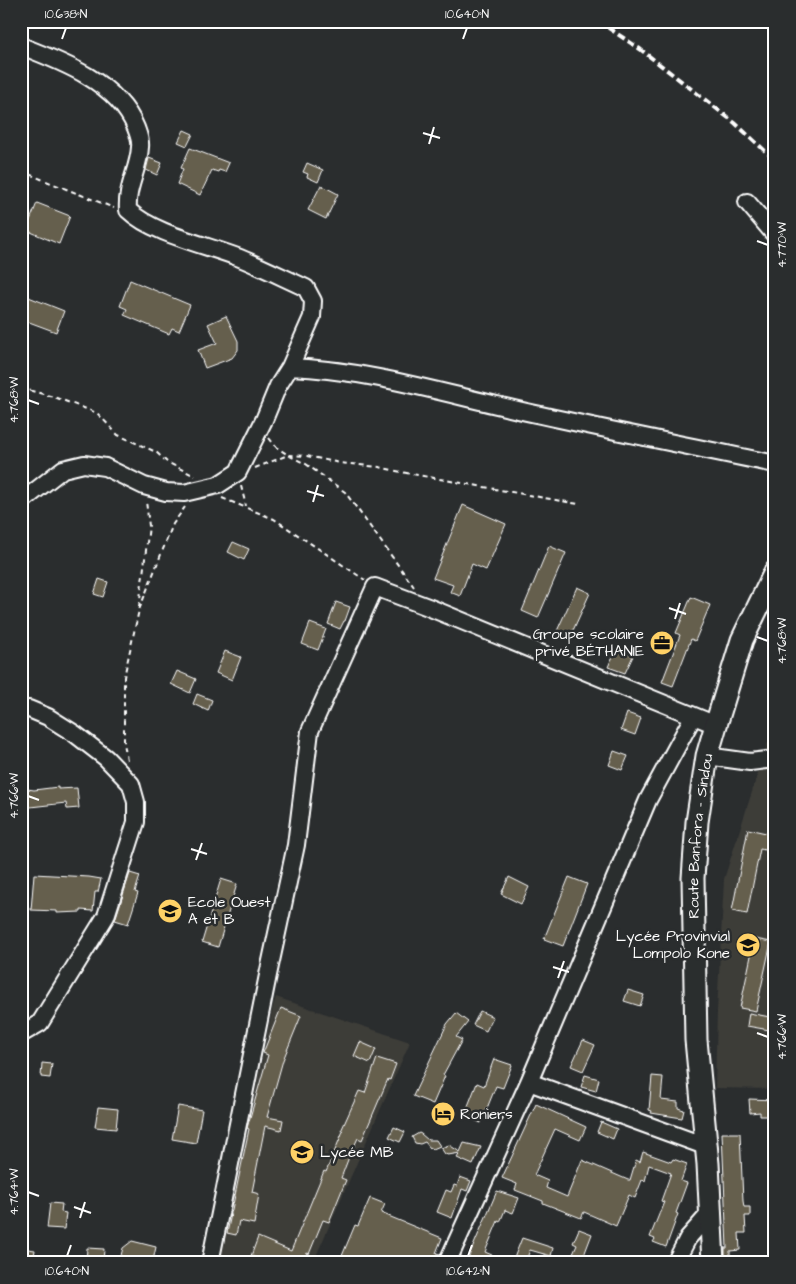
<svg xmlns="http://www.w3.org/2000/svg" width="796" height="1284" font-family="'Architects Daughter',sans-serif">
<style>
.built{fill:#3c3c38}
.building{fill:#655e4e;stroke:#fff}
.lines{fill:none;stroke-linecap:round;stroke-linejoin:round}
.minor-casing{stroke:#fff;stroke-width:20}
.major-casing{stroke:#fff;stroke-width:25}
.path{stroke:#fff;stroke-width:2;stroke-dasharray:5 4;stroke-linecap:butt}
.minor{stroke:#2a2d2e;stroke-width:16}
.major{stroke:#2a2d2e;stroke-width:21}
.rail{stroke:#fff;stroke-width:4;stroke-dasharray:8 4;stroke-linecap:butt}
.ticks{fill:none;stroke:#fff;stroke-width:2}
.labels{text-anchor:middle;stroke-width:5;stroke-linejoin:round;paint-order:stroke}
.poi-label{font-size:15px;fill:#fff;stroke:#2a2d2e;text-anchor:start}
.street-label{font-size:15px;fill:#fff;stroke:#2a2d2e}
.neatline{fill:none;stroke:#fff;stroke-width:2}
.ticks-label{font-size:12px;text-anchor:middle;fill:#fff}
</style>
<rect width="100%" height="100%" fill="#2a2d2e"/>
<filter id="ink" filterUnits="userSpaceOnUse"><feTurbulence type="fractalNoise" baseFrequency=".02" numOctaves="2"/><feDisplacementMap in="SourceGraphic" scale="10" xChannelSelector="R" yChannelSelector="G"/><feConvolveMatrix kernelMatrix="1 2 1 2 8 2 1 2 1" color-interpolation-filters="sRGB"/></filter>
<g filter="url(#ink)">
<path class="built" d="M775,720V1089L715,1088L717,1011L724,879Z
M276,997L410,1042L313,1263H220L273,1006Z"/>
<path class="building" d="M184,130L193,134L187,146L178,142Z
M190,148L229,163L225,172L219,170L218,172L212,170L200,195L177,184L183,169L181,168Z
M149,158L162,163L157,175L146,170Z
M307,163L323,170L318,182L307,177L308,174L303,172Z
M321,185L338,194L326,219L308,210Z
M37,203L70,216L59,244L26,230Z
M130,280L190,305L179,331L172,328L169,334L124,315L127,309L120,306Z
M21,294L64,311L56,332L21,319Z
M226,316L238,341V350L232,358L205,368L198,350L217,343L208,324Z
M463,505L506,524L486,570L472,564L460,596L450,592L453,585L433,578Z
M233,542L249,549L244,560L228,552Z
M549,546L566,553L538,618L522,611Z
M99,579L108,582L103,597L94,594Z
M577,587L590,593L570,637L557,631Z
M691,597L710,605L695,641L691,639L673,686L662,682L680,635L676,633Z
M336,602L350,607L345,621H344L340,629L328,624Z
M310,623L326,629L318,650L302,644Z
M616,649L633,656L625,673L608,667Z
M225,651L241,657L232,680L216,673Z
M177,671L196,679L190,693L171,684Z
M197,694L212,700L208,711L193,704Z
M627,713L641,718L635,735L621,730Z
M614,751L628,756L622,770L609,765Z
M58,787V789L77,788L79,808L67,809L66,803L21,808V788L34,790Z
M748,829L775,835V852L760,849L747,914L732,911Z
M130,873L140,876L135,892L138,893L128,924L115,920Z
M34,874L89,877L101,879L98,892H95L93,911L81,910V912L57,913V911L31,910Z
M509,877L529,887L521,904L501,894Z
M569,877L587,884L563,946L544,939Z
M221,879L237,884L218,947L202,942Z
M750,938L771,942L756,1011L740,1008L752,951L748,950Z
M628,990L644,995L640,1006L624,1001Z
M281,1008L301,1016L283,1060L267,1117L283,1120L281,1130L265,1126L252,1192L259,1194L254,1224L239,1221L236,1235L227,1233L249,1129L247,1128L268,1055L263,1053Z
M480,1011L493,1017L486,1031L473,1025Z
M456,1013L468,1022L456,1037L462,1040L443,1075L445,1076L433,1104L413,1096L447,1024Z
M749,1013L775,1018V1031L747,1026Z
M583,1040L595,1045L583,1071L571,1066Z
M360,1042L376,1049L370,1063L354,1056Z
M377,1058L396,1064L390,1080L388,1079L362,1140L358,1138L349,1157L341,1178L346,1180L329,1222L323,1220L309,1254L307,1253L303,1263H270L251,1256L258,1237L291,1251L324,1171L326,1172L343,1131H341L359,1091L365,1093Z
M494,1059L512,1065L503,1088L496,1086L481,1123L464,1116L477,1083L484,1086Z
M42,1063L52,1064L50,1078L41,1077Z
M585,1075L599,1079L596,1091L581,1087Z
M652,1076L663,1077L661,1100L678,1102V1108L684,1110L682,1118L651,1113L652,1111L649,1110Z
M749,1099L775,1100V1116H760V1112L750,1113Z
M536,1104L586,1127L580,1140L555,1129L534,1175L548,1181L546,1188L567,1197L582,1160L628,1180H630L636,1160L640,1162L643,1152L671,1162L673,1159L687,1164L681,1181L687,1183L676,1213L678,1214L666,1247L653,1242L655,1239L650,1237L664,1202L661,1201L671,1173L649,1165L645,1181L642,1180L635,1198L629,1195L616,1226L584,1212L581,1218L543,1203V1201L515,1190L517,1184L502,1178Z
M178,1106L202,1110L196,1143L172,1139Z
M98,1107L118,1109L116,1129L95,1127Z
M601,1122L617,1129L613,1139L597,1132Z
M394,1127L405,1132L400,1142L389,1137Z
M419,1133L421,1134L428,1140H436L440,1146L433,1149L430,1148L425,1142L420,1144L415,1143L412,1137Z
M722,1133H740L743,1201L744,1207H750V1216H745L746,1233H739L740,1250L730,1251V1263H725V1248H727Z
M464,1143L481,1147L473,1165L457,1158L460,1153L448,1155L445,1154L441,1148L449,1145L460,1152Z
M460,1177L471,1181L467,1191L462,1189L452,1218L437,1212L446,1190L451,1192L454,1185L457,1186Z
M497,1191L519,1198L513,1213L505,1210L500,1222L498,1221L485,1252L510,1263H466Z
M370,1198L385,1204L381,1213L442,1238L436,1253L440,1254L437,1263H367L355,1259L354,1263H339L355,1225L358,1226Z
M50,1203L62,1204L61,1212L66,1213L64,1229L47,1228Z
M579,1229L592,1234L581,1263H569L577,1245L573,1243Z
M522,1238L553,1248L551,1256L530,1250L525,1263H512Z
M132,1241L156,1247L154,1256L155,1263H119L123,1248Z
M21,1248L35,1250L33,1262L21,1261Z
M87,1248L104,1249L103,1263H86Z"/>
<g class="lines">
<defs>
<path id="minor" d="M21,46C63,62 118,83 136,128C138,134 141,140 140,147C139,169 126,187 128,210C153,234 207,245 240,258C262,267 284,278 306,288L313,301L312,317L290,367L278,386L264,420L238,472L218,485L184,493L166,492L144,486L105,467L84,464L63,469L21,502
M747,202L775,235
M290,367C368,370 442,393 518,410C603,429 689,446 775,464
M21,709H29L48,717L75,734L106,758L131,784L136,802V822L106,916L40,1023L21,1034
M707,756L750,762L775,759
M529,1082L705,1146
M210,1263L268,975L296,845L310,731L375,587L428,607L716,725
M447,1263L529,1082L648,800L693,717
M675,1263L688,1238L711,1212"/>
<g id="major">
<path id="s1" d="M713,1263L708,1164L696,1040L693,878L697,822L707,756L716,725L742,640L775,572"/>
</g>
</defs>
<use href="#minor" class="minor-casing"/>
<use href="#major" class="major-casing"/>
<path class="path" d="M21,171L114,208
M21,388L54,397L97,413L118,435L156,452L167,462L195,476
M269,438L276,447L288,455L306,464L345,492L414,587
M255,468L288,455L307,456L340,463L379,467L401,472L578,504
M241,486L246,506
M222,498L274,519L365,580
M139,607L149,526L146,501
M127,760L124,743V677L139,610L173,524L185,507"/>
<use href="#minor" class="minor"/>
<use href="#major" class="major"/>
<path class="rail" d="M598,21L640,49L735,123L775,160"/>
</g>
</g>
<path class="ticks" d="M62,39L66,28M463,39L467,28M423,133L440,138M429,144L434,127M757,241L768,245M28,400L39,404M307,491L324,496M313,502L318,485M669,608L686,614M675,619L680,603M757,637L768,641M28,796L39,800M191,849L207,854M196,860L202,843M553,967L569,972M558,978L564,961M757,1033L768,1037M28,1192L39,1196M74,1207L91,1213M80,1218L85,1202M67,1256L71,1245M468,1256L472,1245"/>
<defs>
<symbol id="office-disc" viewBox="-11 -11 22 22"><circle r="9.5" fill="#ffd166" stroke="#2a2d2e"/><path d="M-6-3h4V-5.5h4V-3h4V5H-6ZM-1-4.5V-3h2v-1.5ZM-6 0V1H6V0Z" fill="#111"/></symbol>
<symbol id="school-disc" viewBox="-11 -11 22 22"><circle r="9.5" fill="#ffd166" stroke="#2a2d2e"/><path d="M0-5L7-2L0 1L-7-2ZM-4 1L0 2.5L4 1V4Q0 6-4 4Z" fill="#111"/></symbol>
<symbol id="hotel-disc" viewBox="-11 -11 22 22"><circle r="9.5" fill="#ffd166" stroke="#2a2d2e"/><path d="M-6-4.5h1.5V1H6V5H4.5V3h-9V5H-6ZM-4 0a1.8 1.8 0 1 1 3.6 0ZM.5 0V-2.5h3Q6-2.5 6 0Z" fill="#111"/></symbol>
</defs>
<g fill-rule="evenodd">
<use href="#office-disc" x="648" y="629" width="28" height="28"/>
<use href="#school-disc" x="156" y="897" width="28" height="28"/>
<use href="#school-disc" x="734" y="931" width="28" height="28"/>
<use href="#hotel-disc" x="429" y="1100" width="28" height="28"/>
<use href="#school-disc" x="288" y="1138" width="28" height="28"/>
</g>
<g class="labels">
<g class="poi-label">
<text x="644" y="639" text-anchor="end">Groupe scolaire<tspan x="644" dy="17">privé BÉTHANIE</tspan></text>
<text x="188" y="907">Ecole Ouest<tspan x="188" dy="17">A et B</tspan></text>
<text x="730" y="941" text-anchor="end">Lycée Provinvial<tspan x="730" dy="17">Lompolo Kone</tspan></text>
<text x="460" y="1119">Roniers</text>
<text x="320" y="1157">Lycée MB</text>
</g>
<g class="street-label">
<text dy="5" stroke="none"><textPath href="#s1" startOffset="428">Route Banfora - Sindou</textPath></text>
</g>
</g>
<rect width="796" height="1284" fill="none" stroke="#2a2d2e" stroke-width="55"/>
<rect x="28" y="28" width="740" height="1228" class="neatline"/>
<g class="ticks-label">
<text x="66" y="18">10.638°N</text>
<text x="467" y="18">10.640°N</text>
<text transform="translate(782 245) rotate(-90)" y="4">4.770°W</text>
<text transform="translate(14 400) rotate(-90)" y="4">4.768°W</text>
<text transform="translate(782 641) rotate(-90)" y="4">4.768°W</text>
<text transform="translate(14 796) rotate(-90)" y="4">4.766°W</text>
<text transform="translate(782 1037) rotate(-90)" y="4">4.766°W</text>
<text transform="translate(14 1192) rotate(-90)" y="4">4.764°W</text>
<text x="67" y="1275">10.640°N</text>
<text x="468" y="1275">10.642°N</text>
</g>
</svg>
